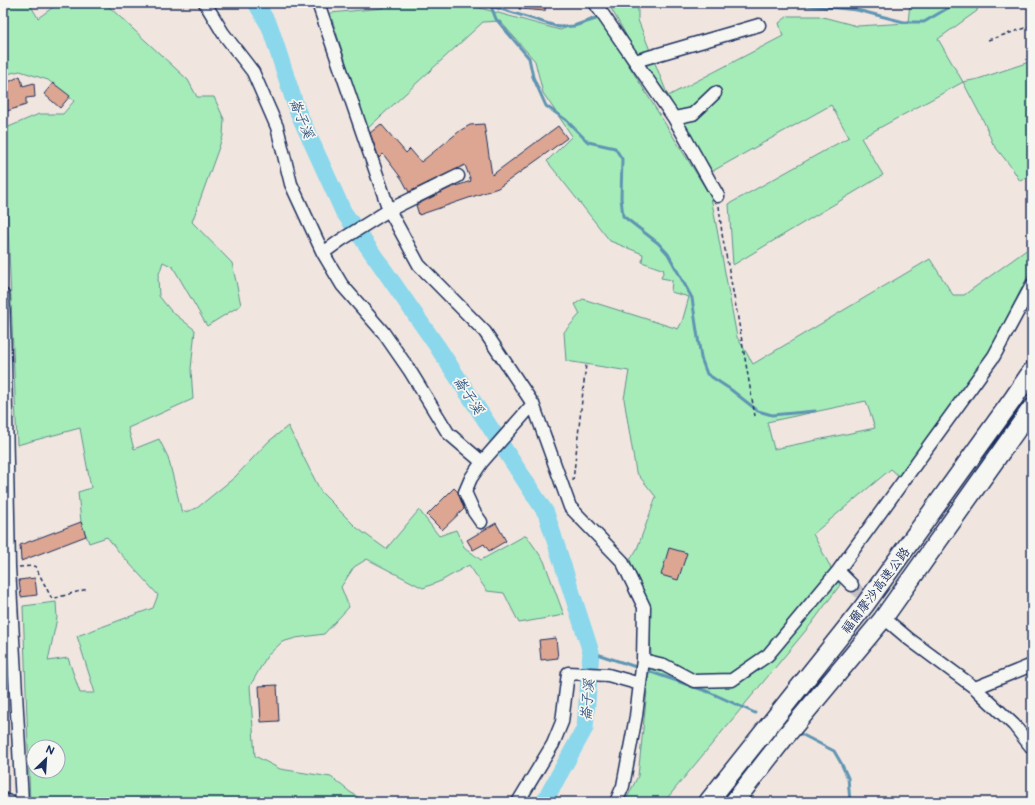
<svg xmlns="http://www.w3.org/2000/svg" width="1035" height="805" font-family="'Balsamiq Sans','LXGW WenKai TC',sans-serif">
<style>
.green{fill:#a6ecb9;stroke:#608e8c;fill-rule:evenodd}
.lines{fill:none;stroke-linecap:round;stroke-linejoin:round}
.stream{stroke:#5e94b3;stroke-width:3}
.river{stroke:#8bd7ec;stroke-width:17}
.building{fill:#dca692;stroke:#1b2f5e}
.minor-tunnel{stroke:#c6c1c5;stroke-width:12;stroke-dasharray:12 6;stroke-linecap:butt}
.minor-casing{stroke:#1b2f5e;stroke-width:15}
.highway-casing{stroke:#1b2f5e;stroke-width:21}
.path{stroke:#1b2f5e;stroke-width:1.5;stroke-dasharray:4 3;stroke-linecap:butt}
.minor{stroke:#f6f6f2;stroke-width:12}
.highway{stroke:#f6f6f2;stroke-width:18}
.labels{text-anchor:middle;stroke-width:3.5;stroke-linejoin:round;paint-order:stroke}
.street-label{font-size:13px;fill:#1b2f5e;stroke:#f6f6f2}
.water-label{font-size:14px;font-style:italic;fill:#375982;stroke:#f6f6f2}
</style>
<rect width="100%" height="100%" fill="#f1e6df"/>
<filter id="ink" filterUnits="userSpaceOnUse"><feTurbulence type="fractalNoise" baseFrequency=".025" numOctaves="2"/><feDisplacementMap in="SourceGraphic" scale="8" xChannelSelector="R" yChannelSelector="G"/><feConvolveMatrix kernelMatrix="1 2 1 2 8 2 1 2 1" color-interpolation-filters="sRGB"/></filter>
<g filter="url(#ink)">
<path class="green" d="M3,3H13L15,5L29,3L38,18L59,3H107L106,4L188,80L197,97H214L224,119L223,136L192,222L232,263L241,305L207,326L173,267L163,262L158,277L159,296L171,311L195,330L191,369L193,399L128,428L134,449L159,439L168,457L182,513L197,508L235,477L268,442L288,426L321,492L357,528L386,549L419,510L439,536L456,530L464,547L481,560L526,535L544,561L564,615L519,623L504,593L487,591L469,565L441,581L423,588L367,559L354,567L341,587L349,607L324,634L296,638L282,642L267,656L250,686L255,756L280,769L331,777L350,792L366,802H30L23,606L56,602L57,618L48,661L68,658L80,693H95L77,636L153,608L158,595L119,552L107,537L89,543L81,522L78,492L91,488L80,428L17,445L4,129L39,114H63L74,101L48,80L20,71L3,75ZM34,747H58V771H34Z
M383,3H462L560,30L598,16L711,197L737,337L753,364L930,259L953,295H964L1032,246V268L988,354L903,480L891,469L813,534L840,585L812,623L664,802H625L638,776L651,654L648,602L630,560L637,549L656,497L636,472L624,399L629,371L566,361L564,332L580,314L575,304L583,299L678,329L682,322L689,297L671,292L672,280L661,278L664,270L642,262L643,254L610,241L547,161L572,136L543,93L535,61L500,21L483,22L367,129L330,13L383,8ZM866,401L875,428L774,449L767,422Z
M608,3H638V20L668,96L783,36L779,23L788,16H819L857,26L908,23L910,3H978L977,11L938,39L963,82L978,79L1032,61V175L1020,181L1012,168L993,144L984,122L963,82L861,138L883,175L733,265L729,204L849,137L831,105L711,172L668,96L635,51Z"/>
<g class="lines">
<path class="stream" d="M482,3L491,6L559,27L574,26L596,19L598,13
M787,3L857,10L904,22H924L953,5L955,3
M491,6L496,19L529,58L533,77L546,106L566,120L588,142L615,148L622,159L621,198L623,216L658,243L668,254L692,298L701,358L707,374L730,389L758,411L772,415L815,411
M591,652L639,668
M645,670L709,692L755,713
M801,734L834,751L841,763L848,778L850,802"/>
<path class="river" d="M256,3L270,27L297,110L343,211L437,346L546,513L591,652L585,728L544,802"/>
</g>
<path class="building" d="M519,3H546L545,11L519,9Z
M20,76L23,86L34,83L35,97L26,98V105L7,111L3,95V85Z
M53,83L70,96L60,108L44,94Z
M381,124L406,153L410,149L421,162L461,130L470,125L484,124L492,175L558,126L567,138L540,158L498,188L419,215L416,205L450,188L471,181L465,165L409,192L402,179L383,154L379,158L370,133Z
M454,488L458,492L464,509L442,530L427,515Z
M81,522L86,536L21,561L20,545Z
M496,523L506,541L489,551L484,544L473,550L467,540Z
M669,548L687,553L678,580L661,575Z
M35,578L37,595L21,597L19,580Z
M556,638L558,658L541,660L539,640Z
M277,685L279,721L261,722L259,686Z"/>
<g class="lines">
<path class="minor-tunnel" d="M852,585L889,622"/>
<defs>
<path id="minor" d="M205,3L223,33L253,72L277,127L291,184L323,253L341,240L389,210L458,176
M318,3L389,210L419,265L485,332L533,404L570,507L622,561L644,607L643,660L636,716L623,786L616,802
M595,3L674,118L718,196
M635,61L759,25
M674,118L693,114L715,93
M323,253L342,285L383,332L410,371L448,433L482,462
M3,295L5,362L9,567L22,802
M481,522L474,512L465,492L471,478L482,462L533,404
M838,571L852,585
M890,623L909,639L975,688L1014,725L1032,748
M643,660L664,665L694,681L732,680L768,655L838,571L994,356L1032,285
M975,688L1032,665
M3,800L10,802
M518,802L553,744L562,722L568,673L608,675L640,684"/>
<path id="highway" d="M708,802L864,606L1013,399L1032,371
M734,802L784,738L882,620L1032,408"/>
</defs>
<use href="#minor" class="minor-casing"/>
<use href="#highway" class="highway-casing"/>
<path class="path" d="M988,40L1032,26
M719,206L722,234L736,307L755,416
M573,481L586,364
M19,567L35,566L52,599L87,589"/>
<use href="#minor" class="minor"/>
<use href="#highway" class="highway"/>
</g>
</g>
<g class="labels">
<g class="street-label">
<text transform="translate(875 590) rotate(-53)" y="5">福爾摩沙高速公路</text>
</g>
<g class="water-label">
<text transform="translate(302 118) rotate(68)" y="5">崙子溪</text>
<text transform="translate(469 395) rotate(57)" y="5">崙子溪</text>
<text transform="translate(587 700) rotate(-85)" y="5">崙子溪</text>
</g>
</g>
<rect width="1035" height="805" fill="none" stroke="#f6f6f2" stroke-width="16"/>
<rect x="8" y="8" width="1019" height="789" fill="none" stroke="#1b2f5e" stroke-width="1.5" filter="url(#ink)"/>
<g transform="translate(46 759) rotate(25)"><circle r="19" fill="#f6f6f2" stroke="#9ea6b7"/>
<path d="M0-3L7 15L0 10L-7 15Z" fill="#1b2f5e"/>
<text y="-6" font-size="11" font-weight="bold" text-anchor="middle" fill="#1b2f5e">N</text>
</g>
</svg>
